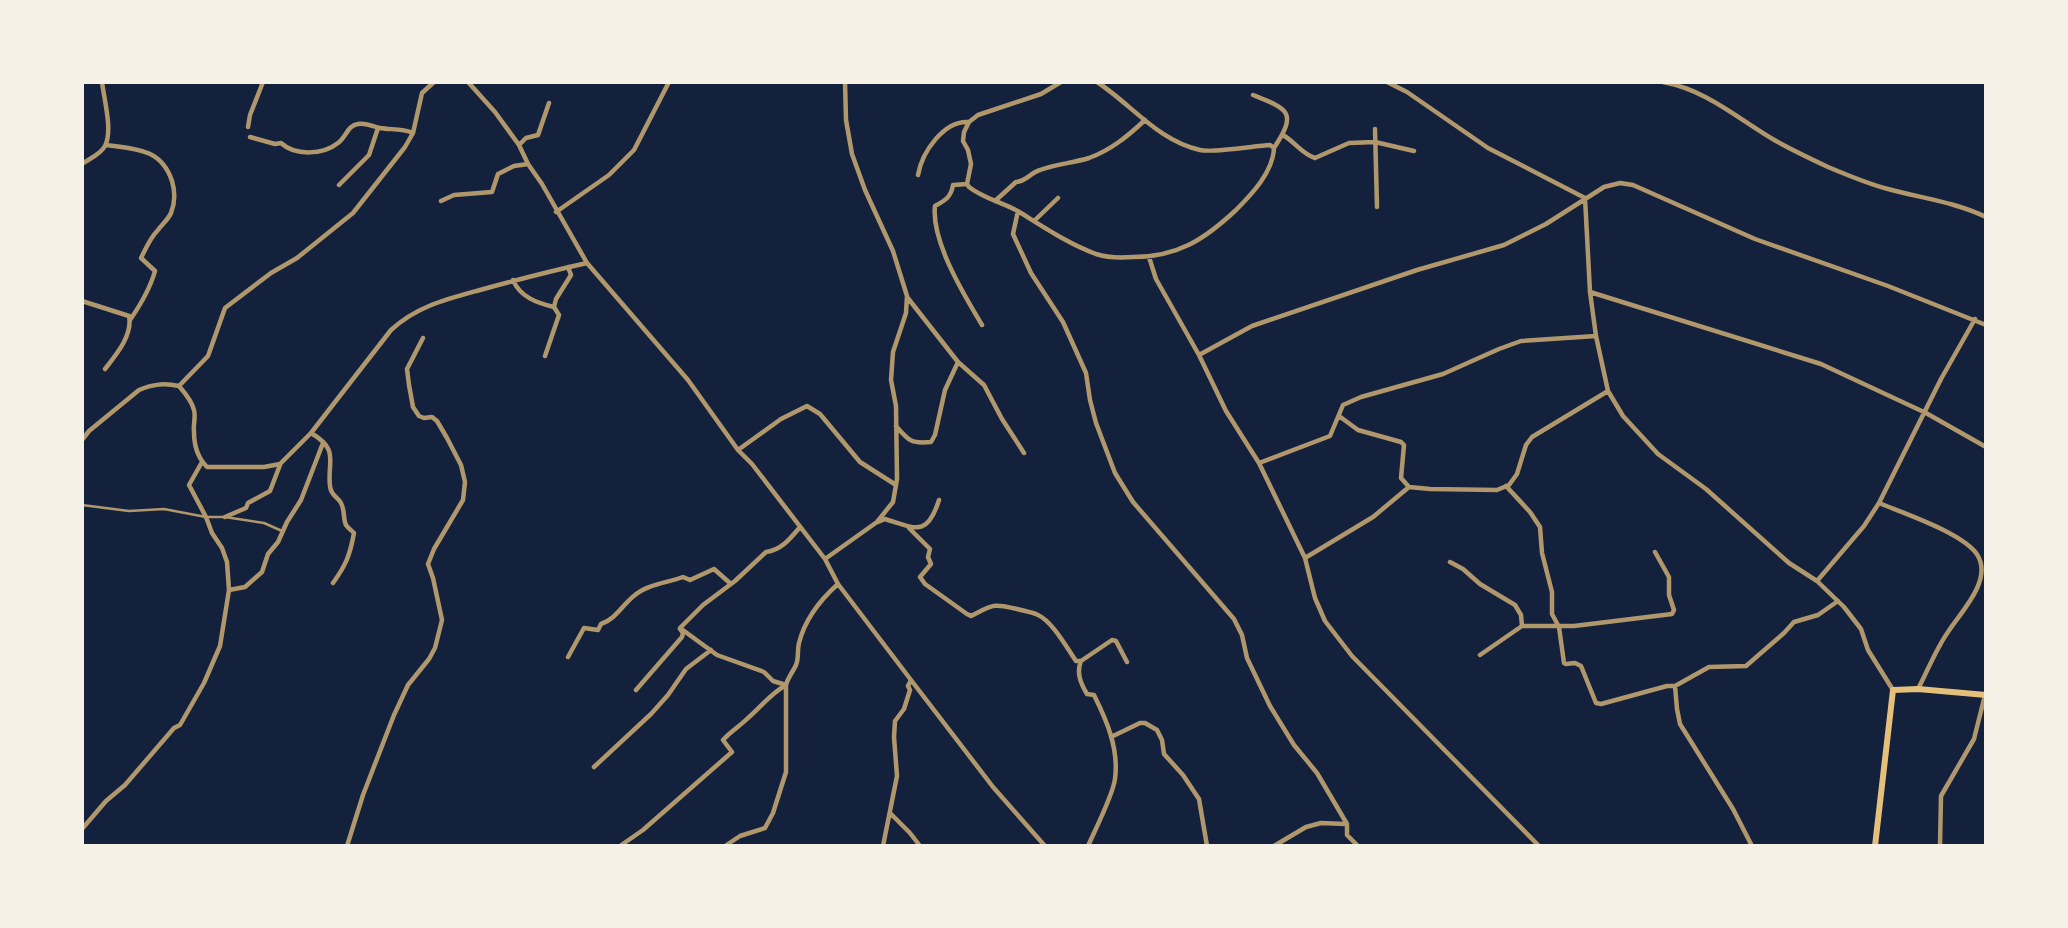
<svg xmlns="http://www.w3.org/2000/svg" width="2068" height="928" font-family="'Archivo Narrow',sans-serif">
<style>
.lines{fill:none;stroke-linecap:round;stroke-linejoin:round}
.service{stroke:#b1986c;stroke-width:2.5}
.minor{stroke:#b1986c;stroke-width:4.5}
.secondary{stroke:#e5c07b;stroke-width:6}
</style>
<rect width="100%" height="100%" fill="#14213d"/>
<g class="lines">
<path class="service" d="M82,505L129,511L164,509L206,517H225L264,523L282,531"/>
<path class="minor" d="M468,82L495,112L519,145L528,164L542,184L587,263L688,380L738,450L752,464L825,559L838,584L911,680L993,787L1045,846
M1061,82L1041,94L978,115L969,122L964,132L963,141L968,150L971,164L967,184L969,187C984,199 1005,203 1021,213C1045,228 1069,244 1096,254C1108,258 1120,258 1133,257C1177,257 1204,240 1236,210C1252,194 1273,172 1274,148L1270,145C1254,146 1213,153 1200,150C1158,141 1131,104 1097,82
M1387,82L1407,92L1488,148L1585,198L1590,292L1596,336L1608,391L1623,416L1658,454L1706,489L1789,563L1817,581L1844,607L1861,629L1868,650L1893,690
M1663,82C1707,90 1738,119 1776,141C1792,150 1811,159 1828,167C1847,175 1868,184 1888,189C1921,198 1955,202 1986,217
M1253,95C1288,109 1298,112 1274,148
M248,127L250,115L263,82
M1375,129L1377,207
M1283,135C1295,142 1302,154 1315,158L1349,143L1375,142L1414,151
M250,137L275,144L281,143C295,156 323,155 338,143C346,137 348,125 358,124C366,122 372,127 380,128C391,130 401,128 413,133
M106,145C135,149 161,148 172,181C175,191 175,203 171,213C168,220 162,224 158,230C150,238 146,248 141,258L155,271C150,289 141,304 130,320
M519,145L526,138L538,135L549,103
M82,164C89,159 101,154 105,146C113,131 104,99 102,82
M918,175C922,152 944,120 969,122
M967,184L953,185C951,197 946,200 935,206C931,241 964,295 982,325
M339,185L369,155L378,128
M441,201L454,195L492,192L498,174L514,166L528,164
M995,201L1016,182C1027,181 1030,173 1040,170C1056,164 1073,163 1089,158C1111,150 1128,136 1145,120
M1018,211L1013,234L1031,273L1063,322L1086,373L1090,400L1096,423L1115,473L1133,502L1234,619L1242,635L1247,658L1270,706L1294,745L1317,773L1347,824V835L1358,846
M556,212L609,175L634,150L669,82
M1034,221L1058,198
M1149,257L1156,279L1199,355L1226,411L1259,463L1305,558L1315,598L1325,621L1352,656L1539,846
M513,280C520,297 537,303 554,307
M1590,292L1821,364L1926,413L1986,447
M907,297L958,362L984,385L1002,419L1024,453
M82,301L129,316C133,335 116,355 105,369
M1199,355L1252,326L1417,270L1504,245L1546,224L1604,187L1620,183L1633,185L1755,239L1888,286L1986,325
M545,356L559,315L554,307L556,299L571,275L568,267
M179,386L208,356L225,308L271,273L297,258L353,213L405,147L413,133L422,93L434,82
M1339,416L1358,430L1401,442L1404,445L1401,478L1409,487
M896,426C909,441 911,444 931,442L935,435L945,390L958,362
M311,433C340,450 327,461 330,486C331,496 337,496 341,503C345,510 343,519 346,525C348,528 351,530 354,533C350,555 346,565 333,583
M82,440L89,431L139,390C153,384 164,383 179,386C185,393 192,401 194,410C196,417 193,424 194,432C194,445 198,458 207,467H264L280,464L311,433L391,330C417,306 447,299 480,290C516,280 551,271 587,263
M738,450L781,419L807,406L820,414L860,462L896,485
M1259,463L1330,436L1343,405L1361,397L1443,374L1499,349L1521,341L1596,336
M1506,486L1530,512L1540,527L1542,553L1552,592V614L1559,627L1564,663L1566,664L1575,663L1581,666L1596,703L1601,704L1667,686H1675L1677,709L1680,724L1733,809L1752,846
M1879,503C1903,513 1966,534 1978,556C1992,581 1961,612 1948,632C1936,649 1928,670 1918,689
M225,517L246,508L248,503L270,491L280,465
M878,522L885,519C915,528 927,538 939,500
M909,528L930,549L928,557L931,564L920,577L925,584L967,614L971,616C993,605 992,603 1017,609C1024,611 1032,612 1038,615C1052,621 1067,648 1076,661H1081L1112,640L1116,641L1127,662
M1305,558L1373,517L1409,487L1430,489L1497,490L1509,485L1517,474L1526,445L1532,437L1608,391
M825,559L877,522L893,502L897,479L896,406L891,380L893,352L906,313L907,296L893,251L865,190L852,154L846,120L845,82
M1450,562L1463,569L1480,584L1515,605L1521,615L1522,626
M1817,581L1864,526L1879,503L1941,379L1975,319
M229,590L245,587L262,572L268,554L278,542L287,522L301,500L323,443
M1480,655L1522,626H1574L1672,614L1674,610L1669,595V577L1655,552
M568,657L584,628L598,630L601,624C616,619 622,605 635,595C648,584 667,583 683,577L690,580L714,569L731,584
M1081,661C1076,673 1081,684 1087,694L1094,695C1107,721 1119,749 1115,779C1113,795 1095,830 1088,846
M1675,686L1709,667L1746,666L1784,633L1794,622L1818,615L1838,601
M636,690L682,637L683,633L680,629
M1111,737L1140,723H1145L1157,730L1162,740L1164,754L1183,775L1199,799L1207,846
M594,767L651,714L668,695L686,669L711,650
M891,814L910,833L920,846
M82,829L106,801L125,785L174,728L180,725L204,683L220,646L229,590L227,562L222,548L212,533L206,517L189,485L202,462
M347,846L363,795L394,715L408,685L429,659L435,648L442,620L433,578L428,564L434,549L463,500L465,482L461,465L447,438L437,421L432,417L424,418L419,416L413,407L409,385L407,369L423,338
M620,846L643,830L732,752L723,740C731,731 740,726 748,718C762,706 770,694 786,685C788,677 793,672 796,665C799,658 797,651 799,643C805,619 820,600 838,584
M725,846L740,836L765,828L773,813L786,772V685L773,681L764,672L717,655L680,628L703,605L735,581L766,552C781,550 790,539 800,527
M883,846L897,776L894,737L895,721L904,709L910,690L908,686L911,680
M1274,846L1306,827L1321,823L1346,824
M1940,846L1941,796L1974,739L1985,695"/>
<path class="secondary" d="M1875,846L1893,690L1918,689L1986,695"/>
</g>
<rect width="2068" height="928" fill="none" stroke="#f6f1e7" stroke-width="168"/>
</svg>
